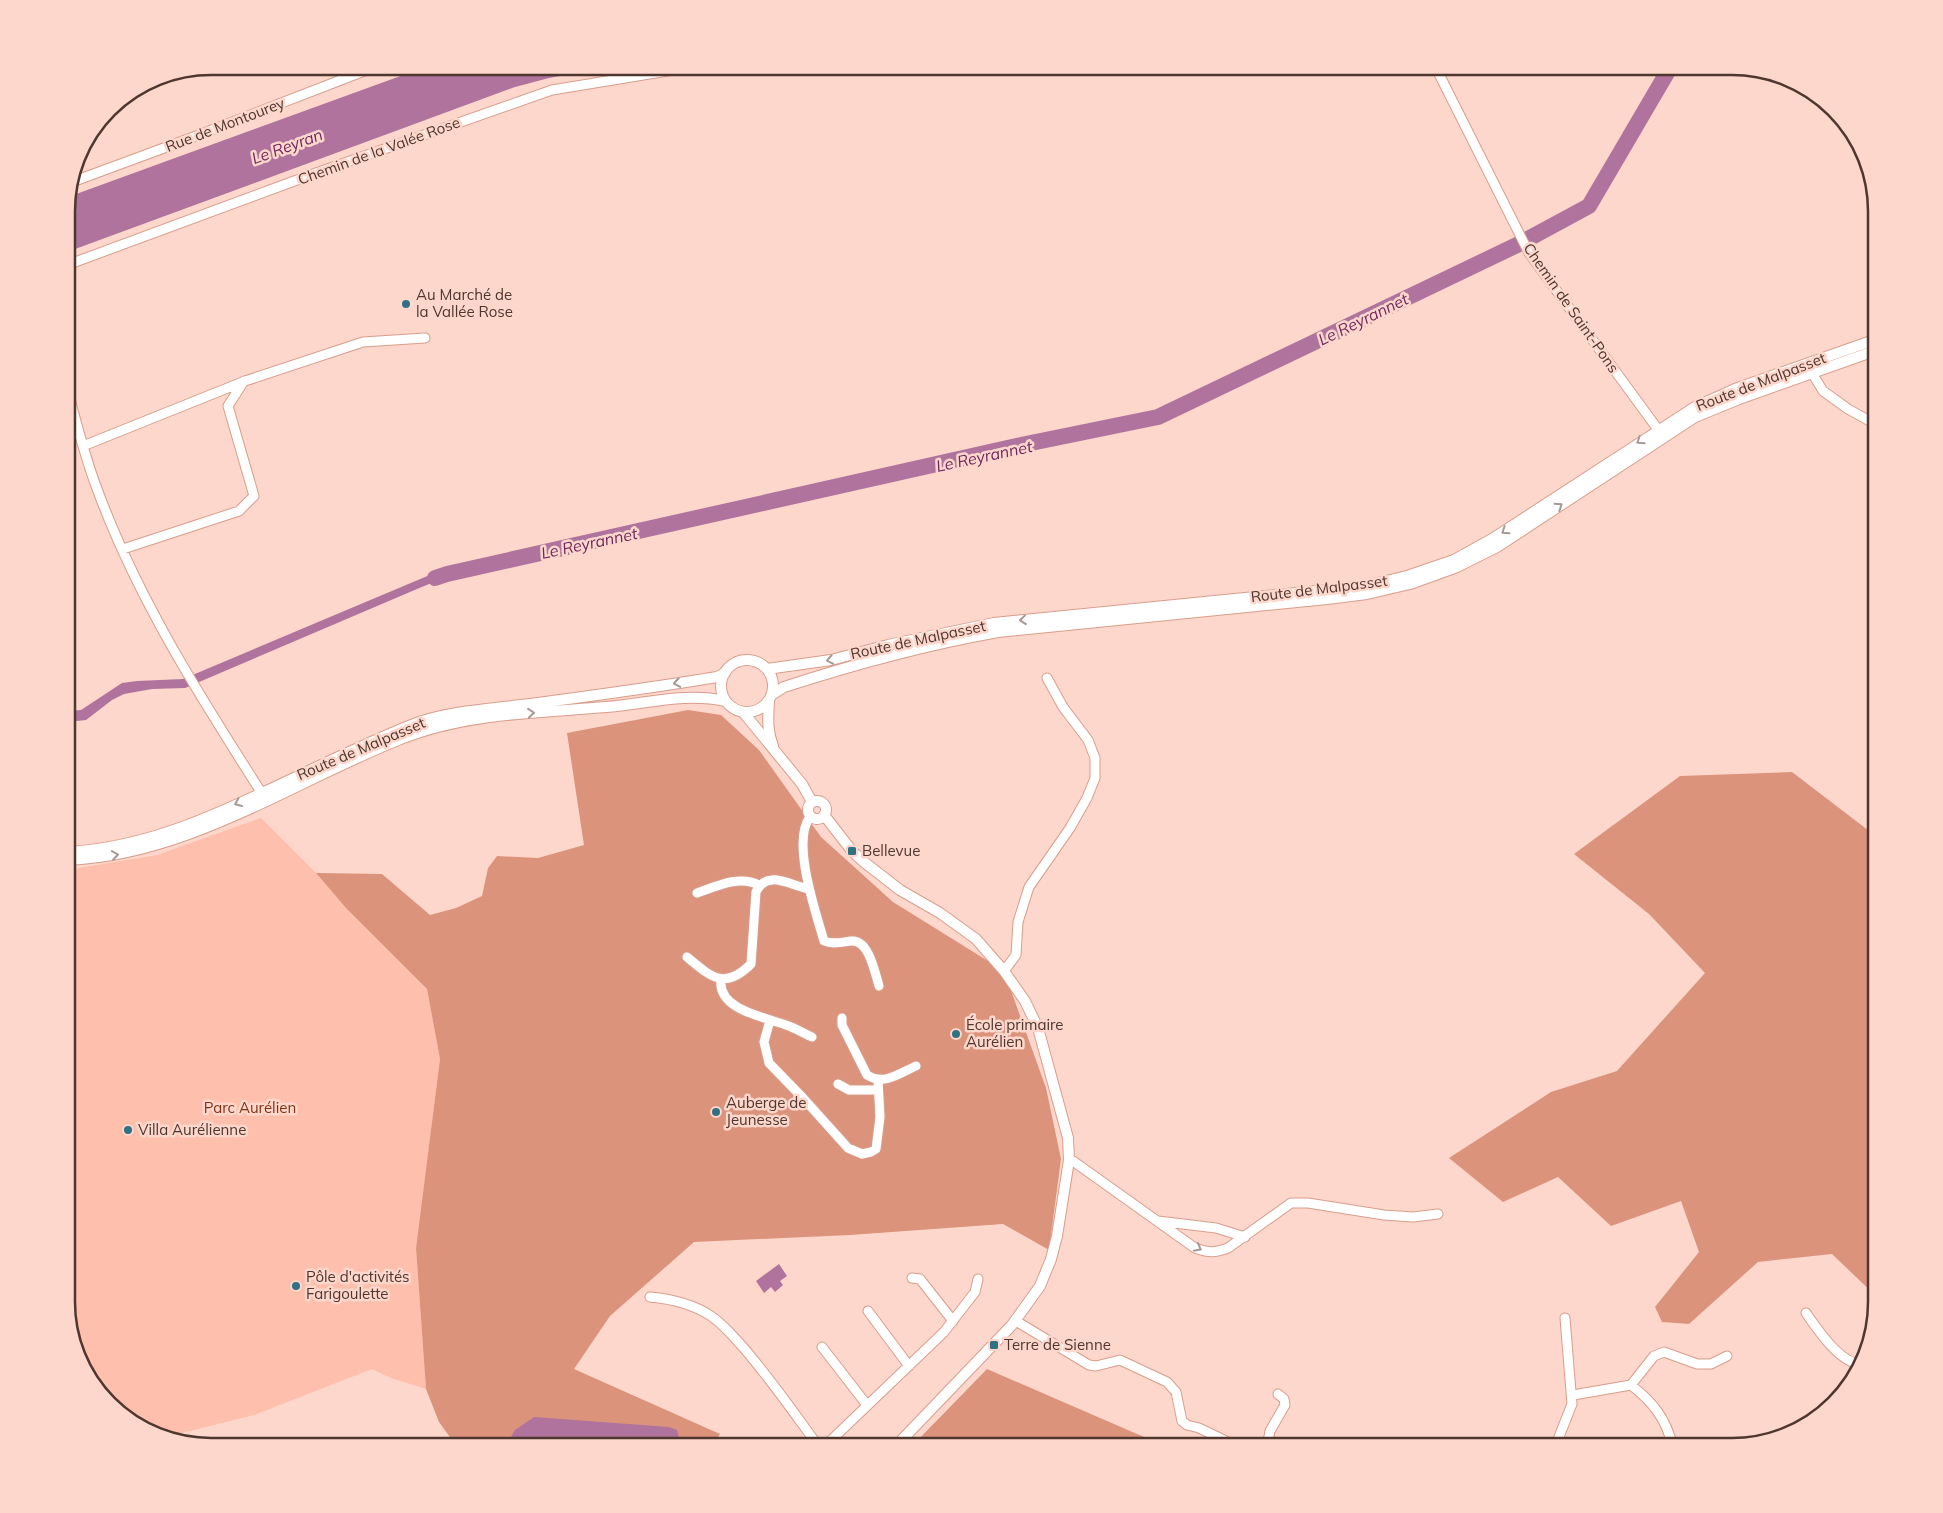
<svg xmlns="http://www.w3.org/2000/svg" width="1943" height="1513" font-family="Mulish,sans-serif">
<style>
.green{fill:#febfac}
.forest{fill:#dc937c}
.water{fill:#b0739e}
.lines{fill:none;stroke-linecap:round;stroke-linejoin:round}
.river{stroke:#b0739e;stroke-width:16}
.minor-casing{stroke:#d99d8b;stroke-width:11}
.major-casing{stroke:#d99d8b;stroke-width:12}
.minor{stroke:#fff;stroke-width:9}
.major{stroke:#fff;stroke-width:10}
.oneway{stroke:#a79a96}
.poi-dot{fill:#2f7284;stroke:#fdd7cb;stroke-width:2}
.labels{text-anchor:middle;stroke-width:5;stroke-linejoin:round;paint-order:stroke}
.street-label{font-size:15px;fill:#4f362e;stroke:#fdd7cb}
.poi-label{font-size:15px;fill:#4f362e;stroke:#fdd7cb;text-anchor:start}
.park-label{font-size:15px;fill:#873113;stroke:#fdd7cb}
.water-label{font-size:16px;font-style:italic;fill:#712760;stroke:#fdd7cb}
.rim{fill:none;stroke:#4f362e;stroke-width:2.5}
</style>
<rect width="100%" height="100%" fill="#fdd7cb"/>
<path class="green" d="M261,818L316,873L346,908L427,989L440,1059L416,1248L426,1389L391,1378L372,1369L254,1415L174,1435L166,1439L123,1417L81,1366L67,1311V870L157,855Z"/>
<path class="forest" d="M688,710L721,715L759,750L821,837L893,902L1004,971L1046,1088L1061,1159L1049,1250L1003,1224L850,1235L694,1242L610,1316L574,1369L720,1434L712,1447H457L439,1422L426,1389L416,1248L440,1059L427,989L346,908L316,873L382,874L430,915L456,908L482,896L488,868L497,856L538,858L584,845L567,733Z
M1792,772L1877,837V1297L1832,1254L1758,1262L1689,1324L1662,1322L1655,1307L1699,1252L1681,1201L1611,1226L1558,1177L1503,1202L1449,1158L1551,1092L1617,1071L1705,973L1649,914L1574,854L1680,776Z
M987,1369L1167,1447H911Z"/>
<path class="water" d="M428,66H615L549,78L515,87L67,252L68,197Z
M444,569L457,570L458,575H451L417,589L185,688L152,689L124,694L112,700L86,720L67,722V711L81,710L122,683L137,681L183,679Z
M779,1264L787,1276L780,1281L783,1285L775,1292L771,1287L764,1293L756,1281Z
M534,1417L669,1427L677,1430L679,1438L675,1447H505L515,1430Z"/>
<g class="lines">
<path class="river" d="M435,578L447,574L1026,444L1158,417L1517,245L1589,206L1671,66"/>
<defs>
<path id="minor" d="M1435,66L1529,253L1662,435
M72,182L199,135L377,66
M67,265L316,173L552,90L698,66
M1812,373L1823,391L1848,409L1877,425
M67,388C76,421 84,454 96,486C136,596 199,695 261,792
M83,446L245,381L363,342L425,338
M123,549L239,511L254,496L228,406L244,381
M810,817C791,841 816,913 824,941C833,945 842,942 852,941C869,940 875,973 879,986
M697,893C717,886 739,875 759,885
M687,957C710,976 724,991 751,964L756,892C767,869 789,885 809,889
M1004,971L1016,955L1018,922L1029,887L1070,828L1087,798L1095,778V758L1088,740L1063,707L1047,678
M721,979C717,1010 765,1017 786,1025C795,1028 803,1033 812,1037
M842,1018V1025L867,1075C884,1086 900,1073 916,1066
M770,1020L764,1042L769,1063L803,1098L848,1148L862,1154L871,1152L876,1149L880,1117L878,1080
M838,1084L849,1090H878
M1069,1160L1073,1161L1195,1248C1208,1253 1215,1253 1228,1248L1291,1203H1308L1384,1215L1413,1217L1438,1214
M1158,1221L1216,1228L1245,1237
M912,1278L920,1279L953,1321
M650,1297C672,1299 693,1304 711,1316C723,1324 733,1336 742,1346C770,1378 794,1413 819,1447
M868,1311L909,1366
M1806,1313C1818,1330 1839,1362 1860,1364
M1016,1321L1089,1365L1096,1366L1120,1360L1167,1382L1176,1392L1182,1421L1187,1425L1199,1428L1226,1441L1231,1447
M822,1347L867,1405
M1631,1385C1654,1403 1666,1419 1673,1447
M1573,1395L1631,1385L1654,1356L1664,1352L1697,1364H1711L1727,1356
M824,1447L944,1332L975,1292L978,1279
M1267,1447L1270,1431L1285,1405L1284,1399L1278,1394
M1411,1447H1420
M1555,1447L1572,1404L1565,1318"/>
<path id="major" d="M721 686a26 26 0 1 1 52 0a26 26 0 1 1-52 0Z
M767,669L831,660L888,645L994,623L1365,586L1407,576L1454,560L1492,539L1695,407L1735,389L1877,339
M773,694L784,687C855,664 925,645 998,632L1327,599L1367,594L1410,584L1457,567L1497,547L1695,417L1739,399L1877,350
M769,702C768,718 767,731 773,746
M743,712L802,784L812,802
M808 810a9 9 0 1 1 18 0a9 9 0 1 1-18 0Z
M824,815L852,851L864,862L900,890L940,913L976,939L1004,971L1025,1001L1038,1028L1068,1138L1069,1160L1057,1236L1051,1259L1040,1286L1012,1325L895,1447
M67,852C171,847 263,790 356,749C378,739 400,729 422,721C459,710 499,708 538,703C598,695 657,687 717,677L725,673
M67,860C187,855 289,784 398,740C463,713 536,713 606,707C645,704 686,692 725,701"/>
</defs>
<use href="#minor" class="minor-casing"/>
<use href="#major" class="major-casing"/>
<use href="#minor" class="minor"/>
<use href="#major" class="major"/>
</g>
<defs><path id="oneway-chevron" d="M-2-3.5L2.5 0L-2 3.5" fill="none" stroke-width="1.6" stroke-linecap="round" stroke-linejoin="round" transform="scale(1.25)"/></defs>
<g class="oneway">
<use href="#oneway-chevron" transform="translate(1640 441) rotate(146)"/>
<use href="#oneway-chevron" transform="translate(1559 506) rotate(-34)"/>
<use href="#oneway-chevron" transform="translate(1505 531) rotate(146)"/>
<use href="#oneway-chevron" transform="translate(1023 620) rotate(174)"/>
<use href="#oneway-chevron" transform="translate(830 660) rotate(169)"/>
<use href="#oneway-chevron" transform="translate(677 683) rotate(170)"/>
<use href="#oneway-chevron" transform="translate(531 713) rotate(-5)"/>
<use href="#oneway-chevron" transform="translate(238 803) rotate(156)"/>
<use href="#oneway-chevron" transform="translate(115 855) rotate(-9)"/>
<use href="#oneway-chevron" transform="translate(1198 1248) rotate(28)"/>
</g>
<g class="poi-dot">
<circle cx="406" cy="304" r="5"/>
<rect x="847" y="846" width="10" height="10" rx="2.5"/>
<circle cx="956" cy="1034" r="5"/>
<circle cx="716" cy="1112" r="5"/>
<circle cx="128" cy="1130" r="5"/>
<circle cx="296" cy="1286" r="5"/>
<rect x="989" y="1340" width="10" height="10" rx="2.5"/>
</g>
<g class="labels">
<g class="street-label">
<text transform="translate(225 125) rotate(-21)" y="5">Rue de Montourey</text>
<text transform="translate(379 151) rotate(-20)" y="5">Chemin de la Valée Rose</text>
<text transform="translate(1571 308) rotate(55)" y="5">Chemin de Saint-Pons</text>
<text transform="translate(1761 382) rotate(-21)" y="5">Route de Malpasset</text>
<text transform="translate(1319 589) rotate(-7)" y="5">Route de Malpasset</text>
<text transform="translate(918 640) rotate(-12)" y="5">Route de Malpasset</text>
<text transform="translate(361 749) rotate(-23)" y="5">Route de Malpasset</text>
</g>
<g class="poi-label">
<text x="416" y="300">Au Marché de<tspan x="416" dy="17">la Vallée Rose</tspan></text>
<text x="862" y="856">Bellevue</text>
<text x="966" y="1030">École primaire<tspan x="966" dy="17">Aurélien</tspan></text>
<text x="726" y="1108">Auberge de<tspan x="726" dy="17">Jeunesse</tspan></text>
<text x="138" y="1135">Villa Aurélienne</text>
<text x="306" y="1282">Pôle d'activités<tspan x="306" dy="17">Farigoulette</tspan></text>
<text x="1004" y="1350">Terre de Sienne</text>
</g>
<g class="park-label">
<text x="250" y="1113">Parc Aurélien</text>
</g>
<g class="water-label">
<text transform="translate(287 146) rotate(-20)" y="6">Le Reyran</text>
<text transform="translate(1363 319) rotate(-26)" y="6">Le Reyrannet</text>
<text transform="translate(984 456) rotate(-12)" y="6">Le Reyrannet</text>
<text transform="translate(589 543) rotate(-12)" y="6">Le Reyrannet</text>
</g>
</g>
<path d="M0 0H1943V1513H0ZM211 75H1732A136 136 0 0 1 1868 211V1302A136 136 0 0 1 1732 1438H211A136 136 0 0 1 75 1302V211A136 136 0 0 1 211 75Z" fill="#fdd7cb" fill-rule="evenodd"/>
<path class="rim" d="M211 75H1732A136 136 0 0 1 1868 211V1302A136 136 0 0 1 1732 1438H211A136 136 0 0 1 75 1302V211A136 136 0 0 1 211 75Z"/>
</svg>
